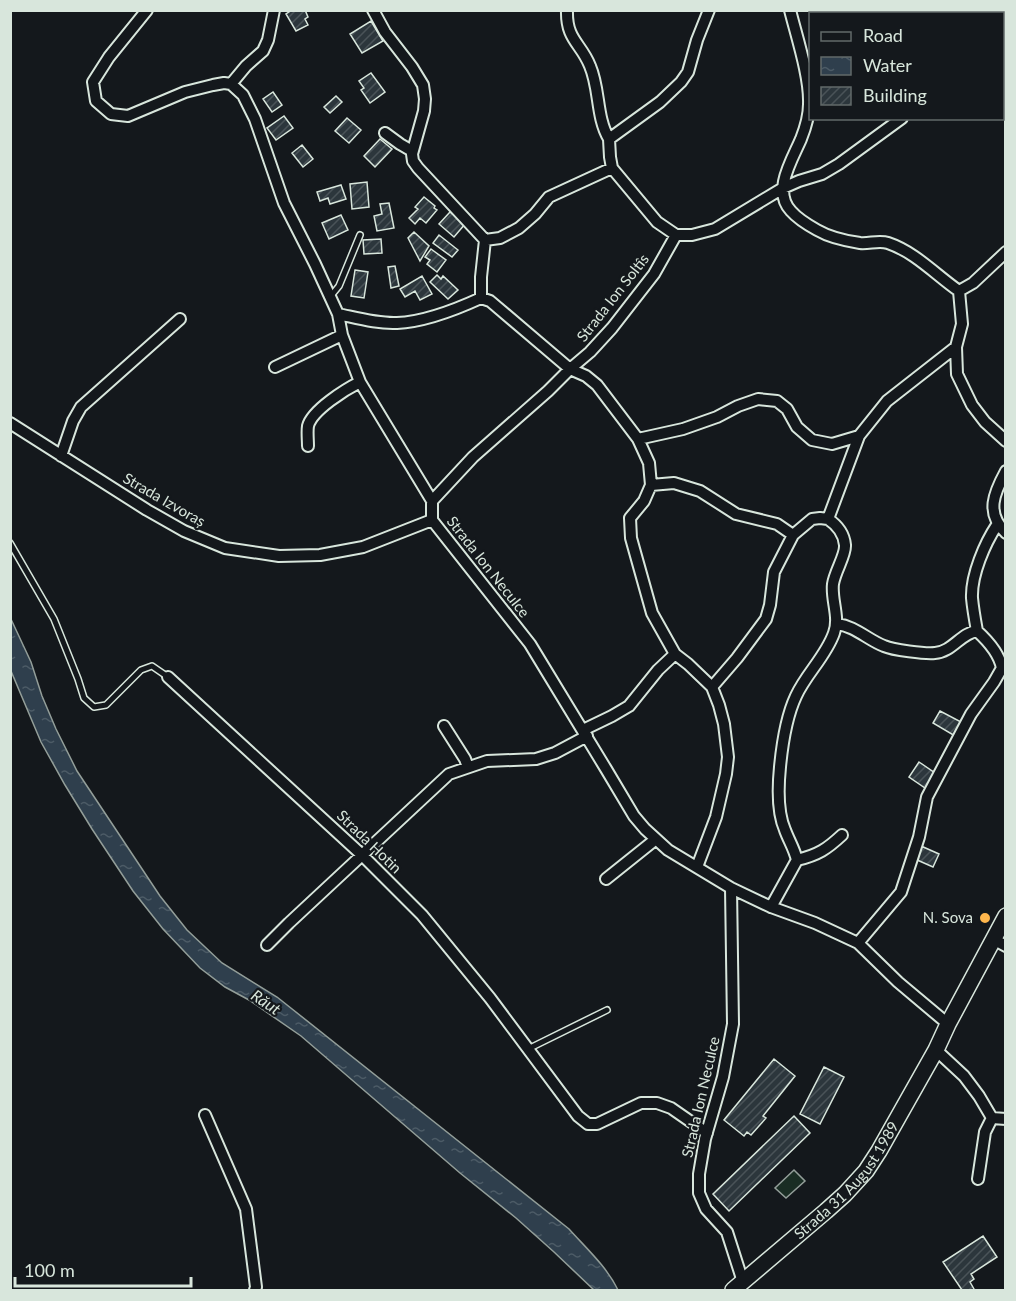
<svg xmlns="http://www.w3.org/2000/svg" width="1016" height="1301" font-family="Lato,sans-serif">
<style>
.grass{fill:#1a2d24;stroke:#939e99;stroke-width:1.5}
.water{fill:url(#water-ripples);stroke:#939e99;stroke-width:1.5}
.building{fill:url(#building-hatch);stroke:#d8e6dc;stroke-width:1.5}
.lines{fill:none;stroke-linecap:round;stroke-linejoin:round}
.service-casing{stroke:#d8e6dc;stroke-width:8}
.minor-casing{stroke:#d8e6dc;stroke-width:14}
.secondary-casing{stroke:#d8e6dc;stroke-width:18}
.service{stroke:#14181c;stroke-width:5}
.minor{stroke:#14181c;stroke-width:10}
.secondary{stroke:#14181c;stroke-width:15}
.poi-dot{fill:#ffb74d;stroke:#14181c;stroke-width:2}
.labels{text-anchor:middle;stroke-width:4.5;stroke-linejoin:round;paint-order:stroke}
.street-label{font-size:15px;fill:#d8e6dc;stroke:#14181c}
.poi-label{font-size:15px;fill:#d8e6dc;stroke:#14181c;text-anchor:end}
.water-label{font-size:16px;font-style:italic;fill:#d8e6dc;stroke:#14181c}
</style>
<defs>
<pattern id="water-ripples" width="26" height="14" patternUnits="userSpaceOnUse" patternTransform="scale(1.5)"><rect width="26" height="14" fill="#2f3f4d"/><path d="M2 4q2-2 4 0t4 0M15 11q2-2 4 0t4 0" fill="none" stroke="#4c5b66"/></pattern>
<pattern id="building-hatch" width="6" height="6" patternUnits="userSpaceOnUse" patternTransform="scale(1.5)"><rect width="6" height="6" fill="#2c363c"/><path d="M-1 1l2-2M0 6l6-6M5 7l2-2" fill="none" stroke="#4a5358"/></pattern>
</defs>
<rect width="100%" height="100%" fill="#14181c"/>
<path class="grass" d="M794,1170L805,1181L786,1198L775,1188Z"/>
<path class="water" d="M10,617L31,662L42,696L56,729L77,771L160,896L187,930L222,963L277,997L569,1229C586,1248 607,1267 618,1290H594L554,1252L516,1218L460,1173L301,1036L249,1000L225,987L200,968L163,929L133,891L92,829L65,785L41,742L11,671Z"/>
<path class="building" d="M292,10H305L308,17L305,19L308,25L296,31L286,14Z
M371,21L383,41L362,53L350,34Z
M371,73L385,92L370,103L361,90L364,88L359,81Z
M273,92L282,105L272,112L263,99Z
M336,96L342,102L330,113L324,107Z
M284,116L293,128L276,140L267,128Z
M347,118L361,130L349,143L335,131Z
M380,139L392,149L375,167L364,156Z
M302,145L313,159L303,167L292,153Z
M367,182L369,207L352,209L350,184Z
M341,185L346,199L330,204L328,198L320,201L317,192Z
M424,197L435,206L434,208L437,210L426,223L420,218L415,224L409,218L418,209L415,207Z
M389,203L394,228L377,231L374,216L382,214L380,204Z
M450,212L465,224L454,237L439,224Z
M341,215L348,230L329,239L322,223Z
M414,232L429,246L420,261L408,238Z
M439,235L458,250L452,257L433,243Z
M381,239L382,253L364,254L363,240Z
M431,249L446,260L437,272L427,264L430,260L425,257Z
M395,266L399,286L391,288L388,267Z
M355,270L368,272L364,298L351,296Z
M437,275L441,279L443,276L458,290L448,299L430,282Z
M422,276L432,294L420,300L415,291L405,297L400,289Z
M940,711L963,723L955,736L933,723Z
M919,762L935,773L925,788L909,777Z
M921,846L939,854L933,867L915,859Z
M774,1059L795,1076L763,1116L766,1118L751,1135L747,1132L744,1136L724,1120Z
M824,1067L844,1077L820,1124L800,1114Z
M794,1116L810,1133L729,1211L713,1194Z
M983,1236L997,1257L971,1274L974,1279L970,1282L974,1289L973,1290H962L943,1262Z"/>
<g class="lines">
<defs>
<path id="service" d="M330,297L339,286L360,235
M10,543L54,619L78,679L84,698L94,707L106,705L141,670L152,666L168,677
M528,1049L607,1010"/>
<path id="minor" d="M147,10L109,57L93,82L96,101L111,114L128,116L185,92L213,85L224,83L231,84L243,95L255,119L284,203L315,264L338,314L342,335L360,382L432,501V520L530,644L606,769L634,816L645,829L668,850L731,888L771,907L815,923L858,943L898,982L948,1024
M373,10L385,32L412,67L423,85L425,99L424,111L412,154L413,161L418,168L485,240L481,277V298
M567,10C566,40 581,43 590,66C600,89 596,117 609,139
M790,10C797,38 810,77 809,104C809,116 805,129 801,139C792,160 772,191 791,211C798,219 808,225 817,230C829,237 846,241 860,243C869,244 879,240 888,243C915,252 936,275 959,291L973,283L1006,252
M1002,72H1006
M231,84L246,66L263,51L268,40L274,10
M385,133L400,144L412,151
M676,235L657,222L612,168L610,157L609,139L660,102L681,82L688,72L697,40L709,10
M485,240L500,238L519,228L535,214L549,197L612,168
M959,291L962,324L956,347L957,374L972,405L985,422L1006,441
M338,314C357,318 378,324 397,323C425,322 457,309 481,298L490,301L570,369L586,376L597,385L638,439L649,463L651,485L644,501L630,518L631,538L652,613L675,654L688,664L712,687L719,705L724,724L728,757L726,774L716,817L697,867
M275,367L342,335
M10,423L147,510L184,531L225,548L279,556L320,555L363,547L432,520
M638,439L683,429L717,417L738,406L758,399L777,401L787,409L797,427L812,440L832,444L859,436
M308,446C308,440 307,432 308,426C312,410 346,389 360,382
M61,456L73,421L81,407L180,319
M1006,471C994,493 985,513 1006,533
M651,485L674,483L700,491L736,514L777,524L793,535
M432,501L473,457L548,391L570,369L590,352L612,328L654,274L676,235H692L715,229L783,188L799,181L822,174L839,164L902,118
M837,624C855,626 868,640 884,646C893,650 925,654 935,653C952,652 961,633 977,631C988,641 999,653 1002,668L994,682L971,714L927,797L919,837L901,892L858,943
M977,631C975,620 973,609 972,598C971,575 985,543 997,525
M168,677L362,855L422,915L490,998L578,1116L588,1124H597L641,1103H657L671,1108L707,1133
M712,687L737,658L766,619L770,605L774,572L793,535L812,519L820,518L828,519L859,436L887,401L956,347
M444,726L465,759L468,767
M583,730L612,716L629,706L658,670L675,654
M797,860C794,848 789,841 785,830C777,812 778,787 780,767C782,746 787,715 796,696C806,674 826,656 834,633C840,617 831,600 833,584C835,571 846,555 845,545C844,534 837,525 828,519
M606,879L656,839
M731,888L733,1024L723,1077L705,1139L699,1174V1193L706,1209L727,1232L743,1282
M771,907L797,860C818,855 827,849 842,835
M993,939L1006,946
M267,945L289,923L449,774L487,761L536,759L555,753L587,736
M936,1050L964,1076L979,1096L992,1118
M205,1115L246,1209L256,1287L255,1290
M992,1118L1006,1119
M978,1179L985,1132L992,1118"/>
<g id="secondary">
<path id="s1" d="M733,1290L826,1211L845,1194L866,1171L879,1151L936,1050L948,1024L1006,916"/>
</g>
</defs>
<use href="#service" class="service-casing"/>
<use href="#minor" class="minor-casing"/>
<use href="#secondary" class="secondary-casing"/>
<use href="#service" class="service"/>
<use href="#minor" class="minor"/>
<use href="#secondary" class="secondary"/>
</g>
<circle class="poi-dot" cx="985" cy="918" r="6"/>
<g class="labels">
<g class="street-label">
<text transform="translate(613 298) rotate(-52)" y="5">Strada Ion Soltîs</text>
<text transform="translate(164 500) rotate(30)" y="5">Strada Izvoraș</text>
<text transform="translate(488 567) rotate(52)" y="5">Strada Ion Neculce</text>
<text transform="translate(369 842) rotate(44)" y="5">Strada Hotin</text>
<text transform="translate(701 1097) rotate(-77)" y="5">Strada Ion Neculce</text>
<text dy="5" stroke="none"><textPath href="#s1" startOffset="159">Strada 31 August 1989</textPath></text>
</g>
<g class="poi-label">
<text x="973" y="923">N. Sova</text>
</g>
<g class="water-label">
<text transform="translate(266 1002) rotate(34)" y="6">Răut</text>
</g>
</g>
<rect width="1016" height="1301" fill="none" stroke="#d8e6dc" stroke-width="24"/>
<rect x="809" y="12" width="195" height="108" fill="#14181c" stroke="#626a69" stroke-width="1.5"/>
<rect x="821" y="32" width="30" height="9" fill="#14181c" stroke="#626a69" stroke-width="1.5"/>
<text x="863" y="42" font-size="18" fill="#d8e6dc">Road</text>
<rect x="821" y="57" width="30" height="18" fill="url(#water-ripples)" stroke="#626a69" stroke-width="1.5"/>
<text x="863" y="72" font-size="18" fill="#d8e6dc">Water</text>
<rect x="821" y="87" width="30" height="18" fill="url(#building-hatch)" stroke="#626a69" stroke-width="1.5"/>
<text x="863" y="102" font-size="18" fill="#d8e6dc">Building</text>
<path d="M15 1277v9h176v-9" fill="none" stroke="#d8e6dc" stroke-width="3"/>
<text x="24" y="1277" font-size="18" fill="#d8e6dc" stroke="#14181c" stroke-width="4.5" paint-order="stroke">100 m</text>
</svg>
